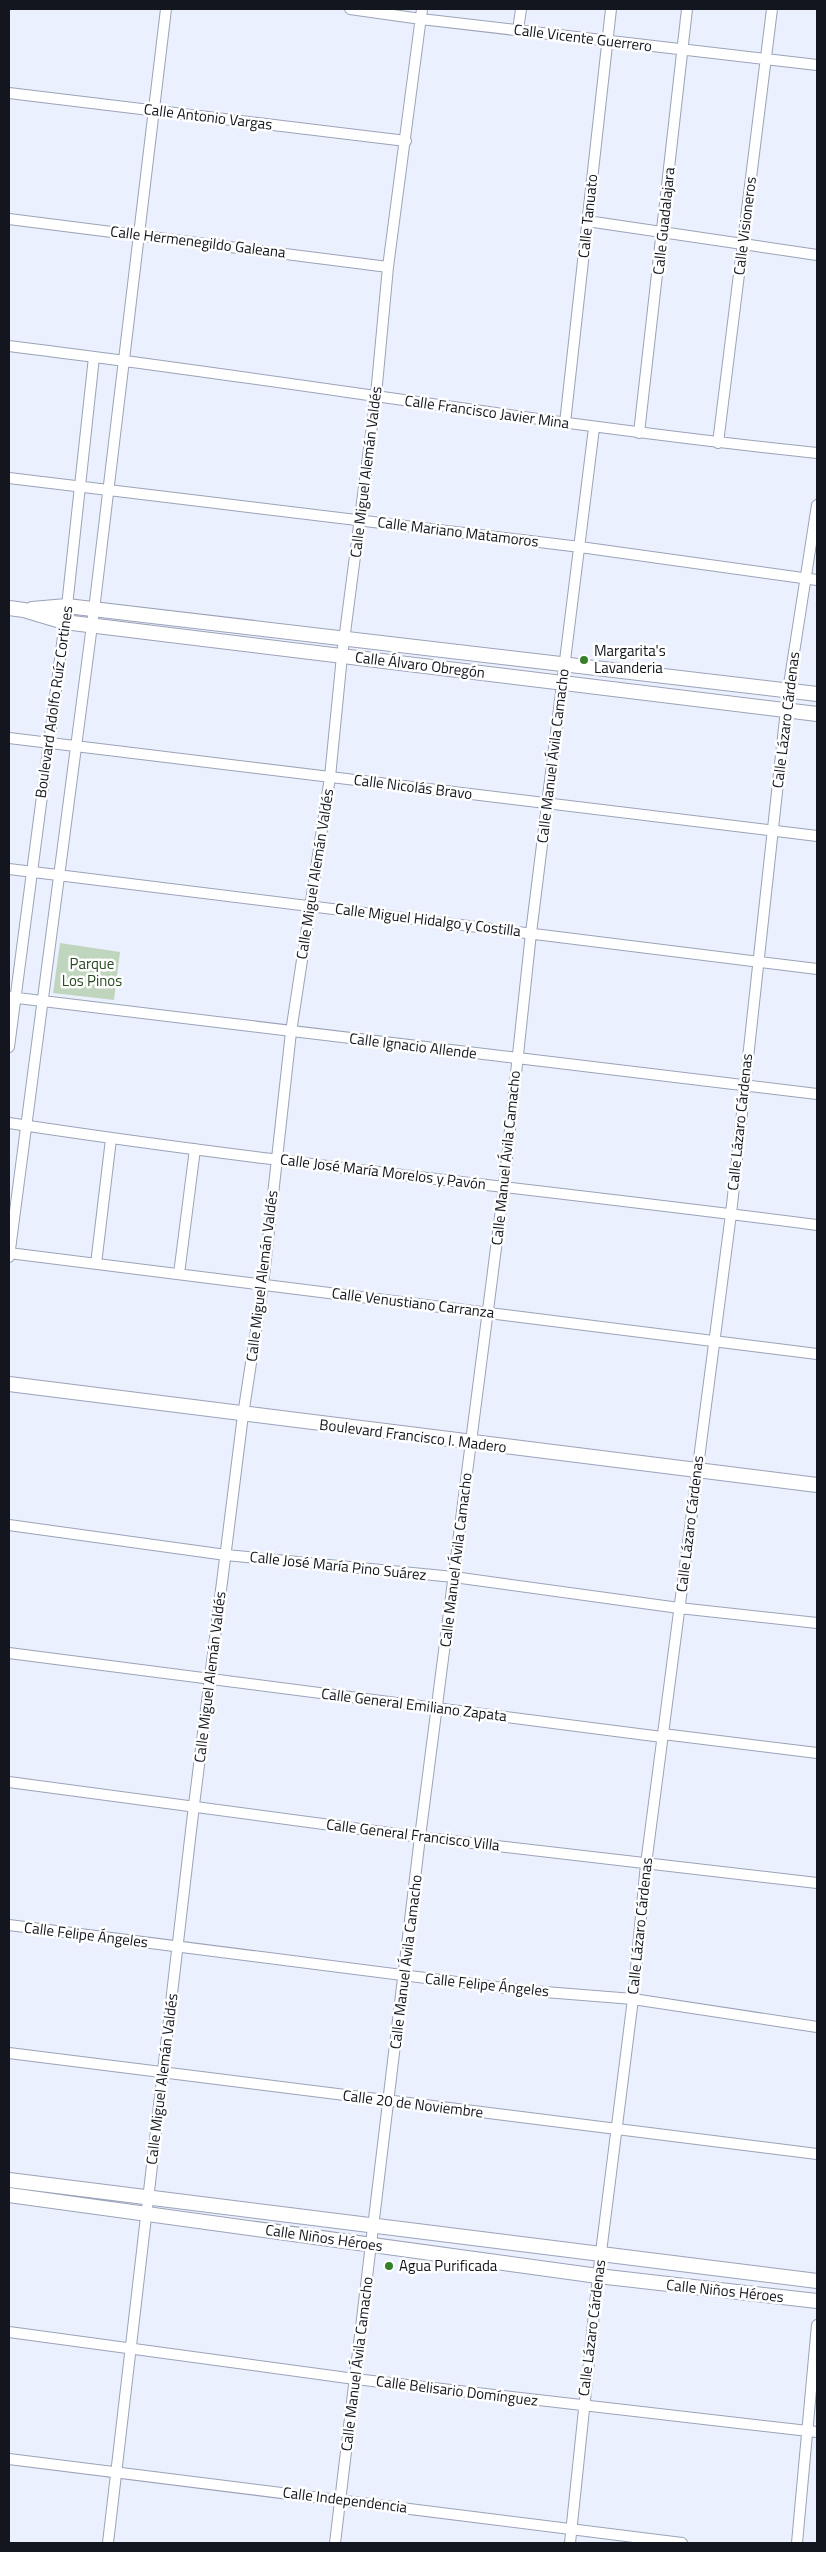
<svg xmlns="http://www.w3.org/2000/svg" width="826" height="2552" font-family="'Titillium Web',sans-serif">
<style>
.green{fill:#c0d5bd}
.lines{fill:none;stroke-linecap:round;stroke-linejoin:round}
.street-casing{stroke:#9ba3b9;stroke-width:12}
.secondary-casing{stroke:#9ba3b9;stroke-width:16}
.street{stroke:#fff;stroke-width:10}
.secondary{stroke:#fff;stroke-width:14}
.poi-dot{fill:#358027;stroke:#fff;stroke-width:2}
.labels{text-anchor:middle;stroke-width:5;stroke-linejoin:round;paint-order:stroke}
.street-label{font-size:15px;fill:#13161e;stroke:#fff}
.poi-label{font-size:15px;fill:#13161e;stroke:#fff;text-anchor:start}
.park-label{font-size:15px;fill:#254a1f;stroke:#fff}
</style>
<rect width="100%" height="100%" fill="#eaf0fe"/>
<path class="green" d="M60,943L120,952L114,1000L53,993Z"/>
<g class="lines">
<defs>
<path id="street" d="M350,9L421,19L817,65
M518,30L521,9
M9,93L406,141
M9,219L388,267
M587,221L817,255
M9,346C279,379 547,425 817,453
M565,423L611,9
M639,433L687,9
M718,443L772,9
M9,478L580,547L817,580
M9,738L817,836
M9,869L817,969
M9,997L817,1094
M9,1047L67,606L94,357
M9,1123C277,1164 548,1190 817,1225
M9,1253L817,1354
M9,1257L94,610L166,9
M96,1264L111,1139
M179,1274L195,1149
M9,1525L226,1555L454,1577L679,1608L817,1623
M9,1653L662,1737L663,1734L817,1753
M9,1782L420,1837L817,1883
M9,1925L520,1990L633,1999L817,2027
M9,2053L817,2154
M9,2332L355,2379L817,2432
M9,2459L682,2543
M108,2543L194,1805L243,1415L263,1285L291,1032L330,777L342,656L376,395L388,267L422,9
M335,2543L420,1837L504,1186L531,933L594,428
M570,2543L598,2276L633,1999L646,1864L731,1214L788,691L817,505
M797,2543L817,2325"/>
<path id="secondary" d="M9,608L24,610L64,622L817,714
M32,609L67,606L817,694
M9,1384L817,1485
M9,2180L817,2281
M9,2195L598,2276L817,2301"/>
</defs>
<use href="#street" class="street-casing"/>
<use href="#secondary" class="secondary-casing"/>
<use href="#street" class="street"/>
<use href="#secondary" class="secondary"/>
</g>
<g class="poi-dot">
<circle cx="584" cy="660" r="5"/>
<circle cx="389" cy="2266" r="5"/>
</g>
<g class="labels">
<g class="street-label">
<text transform="translate(583 38) rotate(7)" y="5">Calle Vicente Guerrero</text>
<text transform="translate(208 117) rotate(7)" y="5">Calle Antonio Vargas</text>
<text transform="translate(588 216) rotate(-84)" y="5">Calle Tanuato</text>
<text transform="translate(664 221) rotate(-84)" y="5">Calle Guadalajara</text>
<text transform="translate(745 226) rotate(-83)" y="5">Calle Visioneros</text>
<text transform="translate(198 242) rotate(7)" y="5">Calle Hermenegildo Galeana</text>
<text transform="translate(487 412) rotate(8)" y="5">Calle Francisco Javier Mina</text>
<text transform="translate(366 472) rotate(-83)" y="5">Calle Miguel Alemán Valdés</text>
<text transform="translate(458 532) rotate(7)" y="5">Calle Mariano Matamoros</text>
<text transform="translate(420 665) rotate(7)" y="5">Calle Álvaro Obregón</text>
<text transform="translate(54 702) rotate(-82)" y="5">Boulevard Adolfo Ruíz Cortines</text>
<text transform="translate(786 720) rotate(-83)" y="5">Calle Lázaro Cárdenas</text>
<text transform="translate(553 756) rotate(-83)" y="5">Calle Manuel Ávila Camacho</text>
<text transform="translate(413 787) rotate(7)" y="5">Calle Nicolás Bravo</text>
<text transform="translate(315 874) rotate(-81)" y="5">Calle Miguel Alemán Valdés</text>
<text transform="translate(428 920) rotate(7)" y="5">Calle Miguel Hidalgo y Costilla</text>
<text transform="translate(413 1046) rotate(7)" y="5">Calle Ignacio Allende</text>
<text transform="translate(740 1122) rotate(-84)" y="5">Calle Lázaro Cárdenas</text>
<text transform="translate(506 1158) rotate(-84)" y="5">Calle Manuel Ávila Camacho</text>
<text transform="translate(383 1172) rotate(7)" y="5">Calle José María Morelos y Pavón</text>
<text transform="translate(262 1276) rotate(-83)" y="5">Calle Miguel Alemán Valdés</text>
<text transform="translate(413 1303) rotate(7)" y="5">Calle Venustiano Carranza</text>
<text transform="translate(413 1436) rotate(7)" y="5">Boulevard Francisco I. Madero</text>
<text transform="translate(690 1524) rotate(-83)" y="5">Calle Lázaro Cárdenas</text>
<text transform="translate(456 1560) rotate(-83)" y="5">Calle Manuel Ávila Camacho</text>
<text transform="translate(338 1566) rotate(6)" y="5">Calle José María Pino Suárez</text>
<text transform="translate(210 1677) rotate(-83)" y="5">Calle Miguel Alemán Valdés</text>
<text transform="translate(414 1705) rotate(7)" y="5">Calle General Emiliano Zapata</text>
<text transform="translate(413 1835) rotate(7)" y="5">Calle General Francisco Villa</text>
<text transform="translate(640 1926) rotate(-84)" y="5">Calle Lázaro Cárdenas</text>
<text transform="translate(86 1935) rotate(7)" y="5">Calle Felipe Ángeles</text>
<text transform="translate(406 1962) rotate(-83)" y="5">Calle Manuel Ávila Camacho</text>
<text transform="translate(487 1985) rotate(6)" y="5">Calle Felipe Ángeles</text>
<text transform="translate(162 2079) rotate(-83)" y="5">Calle Miguel Alemán Valdés</text>
<text transform="translate(413 2104) rotate(7)" y="5">Calle 20 de Noviembre</text>
<text transform="translate(324 2238) rotate(8)" y="5">Calle Niños Héroes</text>
<text transform="translate(725 2291) rotate(6)" y="5">Calle Niños Héroes</text>
<text transform="translate(592 2328) rotate(-83)" y="5">Calle Lázaro Cárdenas</text>
<text transform="translate(357 2364) rotate(-83)" y="5">Calle Manuel Ávila Camacho</text>
<text transform="translate(457 2391) rotate(7)" y="5">Calle Belisario Domínguez</text>
<text transform="translate(345 2500) rotate(7)" y="5">Calle Independencia</text>
</g>
<g class="poi-label">
<text x="594" y="656">Margarita's<tspan x="594" dy="17">Lavanderia</tspan></text>
<text x="399" y="2271">Agua Purificada</text>
</g>
<g class="park-label">
<text x="92" y="969">Parque<tspan x="92" dy="17">Los Pinos</tspan></text>
</g>
</g>
<rect width="826" height="2552" fill="none" stroke="#13161e" stroke-width="20"/>
</svg>
